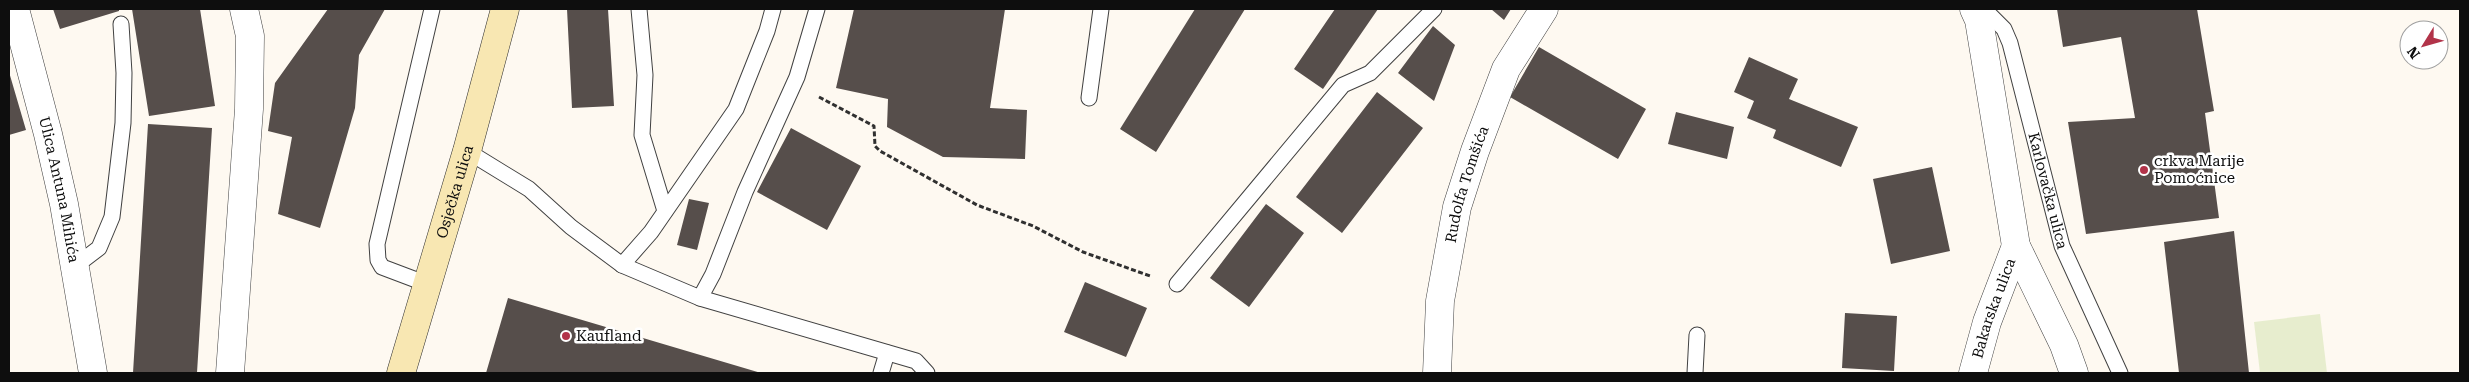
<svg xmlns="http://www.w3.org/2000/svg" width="2469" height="382" font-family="'Roboto Serif',serif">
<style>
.pitch{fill:#e7edce}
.building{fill:#564e4b}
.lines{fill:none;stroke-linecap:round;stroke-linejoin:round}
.service-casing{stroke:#414141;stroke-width:17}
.minor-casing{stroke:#414141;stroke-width:29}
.secondary-casing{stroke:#303030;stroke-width:29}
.path{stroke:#303030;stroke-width:3;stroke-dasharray:5 2.5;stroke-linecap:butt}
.service{stroke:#fff;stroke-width:15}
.minor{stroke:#fff;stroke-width:28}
.secondary{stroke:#f8e7b2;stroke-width:28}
.poi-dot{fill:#b23349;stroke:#fff;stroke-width:2}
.labels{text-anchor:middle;stroke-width:5;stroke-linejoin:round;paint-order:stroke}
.poi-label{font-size:15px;fill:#0e0e0e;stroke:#fff;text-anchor:start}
.street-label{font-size:15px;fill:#0e0e0e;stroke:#fff}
</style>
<rect width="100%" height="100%" fill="#fef9f1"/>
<path class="pitch" d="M2320,314L2327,373H2260L2254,322Z"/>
<path class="building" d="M53,9H119V11L60,29Z
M132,9H200L215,106L149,116Z
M328,9H385L359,55L355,108L320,228L278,214L292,137L268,131L275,83Z
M567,9H608L614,106L572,108Z
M854,9H1005L990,108L1027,110L1025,159L943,157L887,127L888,99L836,88Z
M1195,9H1245L1156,152L1120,129Z
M1335,9H1378L1323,89L1294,69Z
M1491,9H1511L1504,20Z
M2057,9H2197L2214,111L2205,113L2219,218L2086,234L2068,122L2135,118L2121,37L2063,47Z
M1433,26L1455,45L1434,101L1398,73Z
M1539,47L1646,109L1618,159L1510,97Z
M1749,57L1798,79L1789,99L1858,127L1841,167L1773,138L1776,130L1747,118L1754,101L1734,92Z
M9,72L26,130L9,135Z
M1377,92L1423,128L1342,233L1296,197Z
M1676,112L1734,127L1727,159L1668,144Z
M148,124L212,128L197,373H133Z
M791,128L861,166L827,230L757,192Z
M1932,167L1950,251L1891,264L1873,179Z
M689,199L709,203L697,250L677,245Z
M1266,204L1304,233L1249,307L1210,278Z
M2234,231L2249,373H2179L2164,242Z
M1085,282L1147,308L1126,357L1064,332Z
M508,298L761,373H486Z
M1845,313L1897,316L1894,371L1842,368Z"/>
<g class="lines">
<defs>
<g id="service">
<path d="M639,9L645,75L642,135L665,211"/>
<path id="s1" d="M1984,9L2004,29L2010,43L2062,246L2120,373"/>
<path d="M1089,98L1101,9"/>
<path d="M467,151L529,189L571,227L622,265L700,298L916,361L927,373"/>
<path d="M622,265L651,232L736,109L767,31L773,9"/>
<path d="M74,267L99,248L112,217L123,123L124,73L121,24"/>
<path d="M427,284L382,267L378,260L377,244L432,9"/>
<path d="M1177,284L1343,85L1370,73L1434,9"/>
<path d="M700,298L713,274L745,192L797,77L817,9"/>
<path d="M881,373L887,353"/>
<path d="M1695,373L1697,335"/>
</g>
<g id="minor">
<path id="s2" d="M15,9L48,134L64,204L93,373"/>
<path d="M1974,9L1979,20L2016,246L2064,345L2074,373"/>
<path d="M230,373L249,109L250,36L244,9"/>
<path id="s3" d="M1437,373L1440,301L1457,207L1475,151L1506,69L1544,9"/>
<path id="s4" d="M1973,373L1987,322L2016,246"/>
</g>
<g id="secondary">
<path id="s5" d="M401,373L467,151L505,9"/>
</g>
</defs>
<use href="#service" class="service-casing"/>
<use href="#minor" class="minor-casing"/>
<use href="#secondary" class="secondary-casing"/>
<path class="path" d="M819,97L874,126L875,146L880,151L977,205L1033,226L1083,252L1150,276"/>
<use href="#service" class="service"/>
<use href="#minor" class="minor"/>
<use href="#secondary" class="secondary"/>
</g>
<g class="poi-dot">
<circle cx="2144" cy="170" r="5"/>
<circle cx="566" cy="336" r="5"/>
</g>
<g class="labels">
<g class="poi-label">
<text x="2154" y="166">crkva Marije<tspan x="2154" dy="17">Pomoćnice</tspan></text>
<text x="576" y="341">Kaufland</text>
</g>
<g class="street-label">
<text dy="5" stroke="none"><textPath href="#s3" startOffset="192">Rudolfa Tomšića</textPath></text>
<text dy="5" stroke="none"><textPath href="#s2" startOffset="186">Ulica Antuna Mihića</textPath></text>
<text dy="5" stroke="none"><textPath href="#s5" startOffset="189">Osječka ulica</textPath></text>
<text dy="5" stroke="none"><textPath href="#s1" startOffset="196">Karlovačka ulica</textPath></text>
<text dy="5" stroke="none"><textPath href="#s4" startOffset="68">Bakarska ulica</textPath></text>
</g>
</g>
<rect width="2469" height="382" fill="none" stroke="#0e0e0e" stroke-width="20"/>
<g transform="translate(2424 45) rotate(233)"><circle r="24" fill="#ffffff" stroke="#9f9f9f"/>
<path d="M0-4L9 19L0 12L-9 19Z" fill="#b23349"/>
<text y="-8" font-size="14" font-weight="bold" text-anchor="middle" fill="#0e0e0e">N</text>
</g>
</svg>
